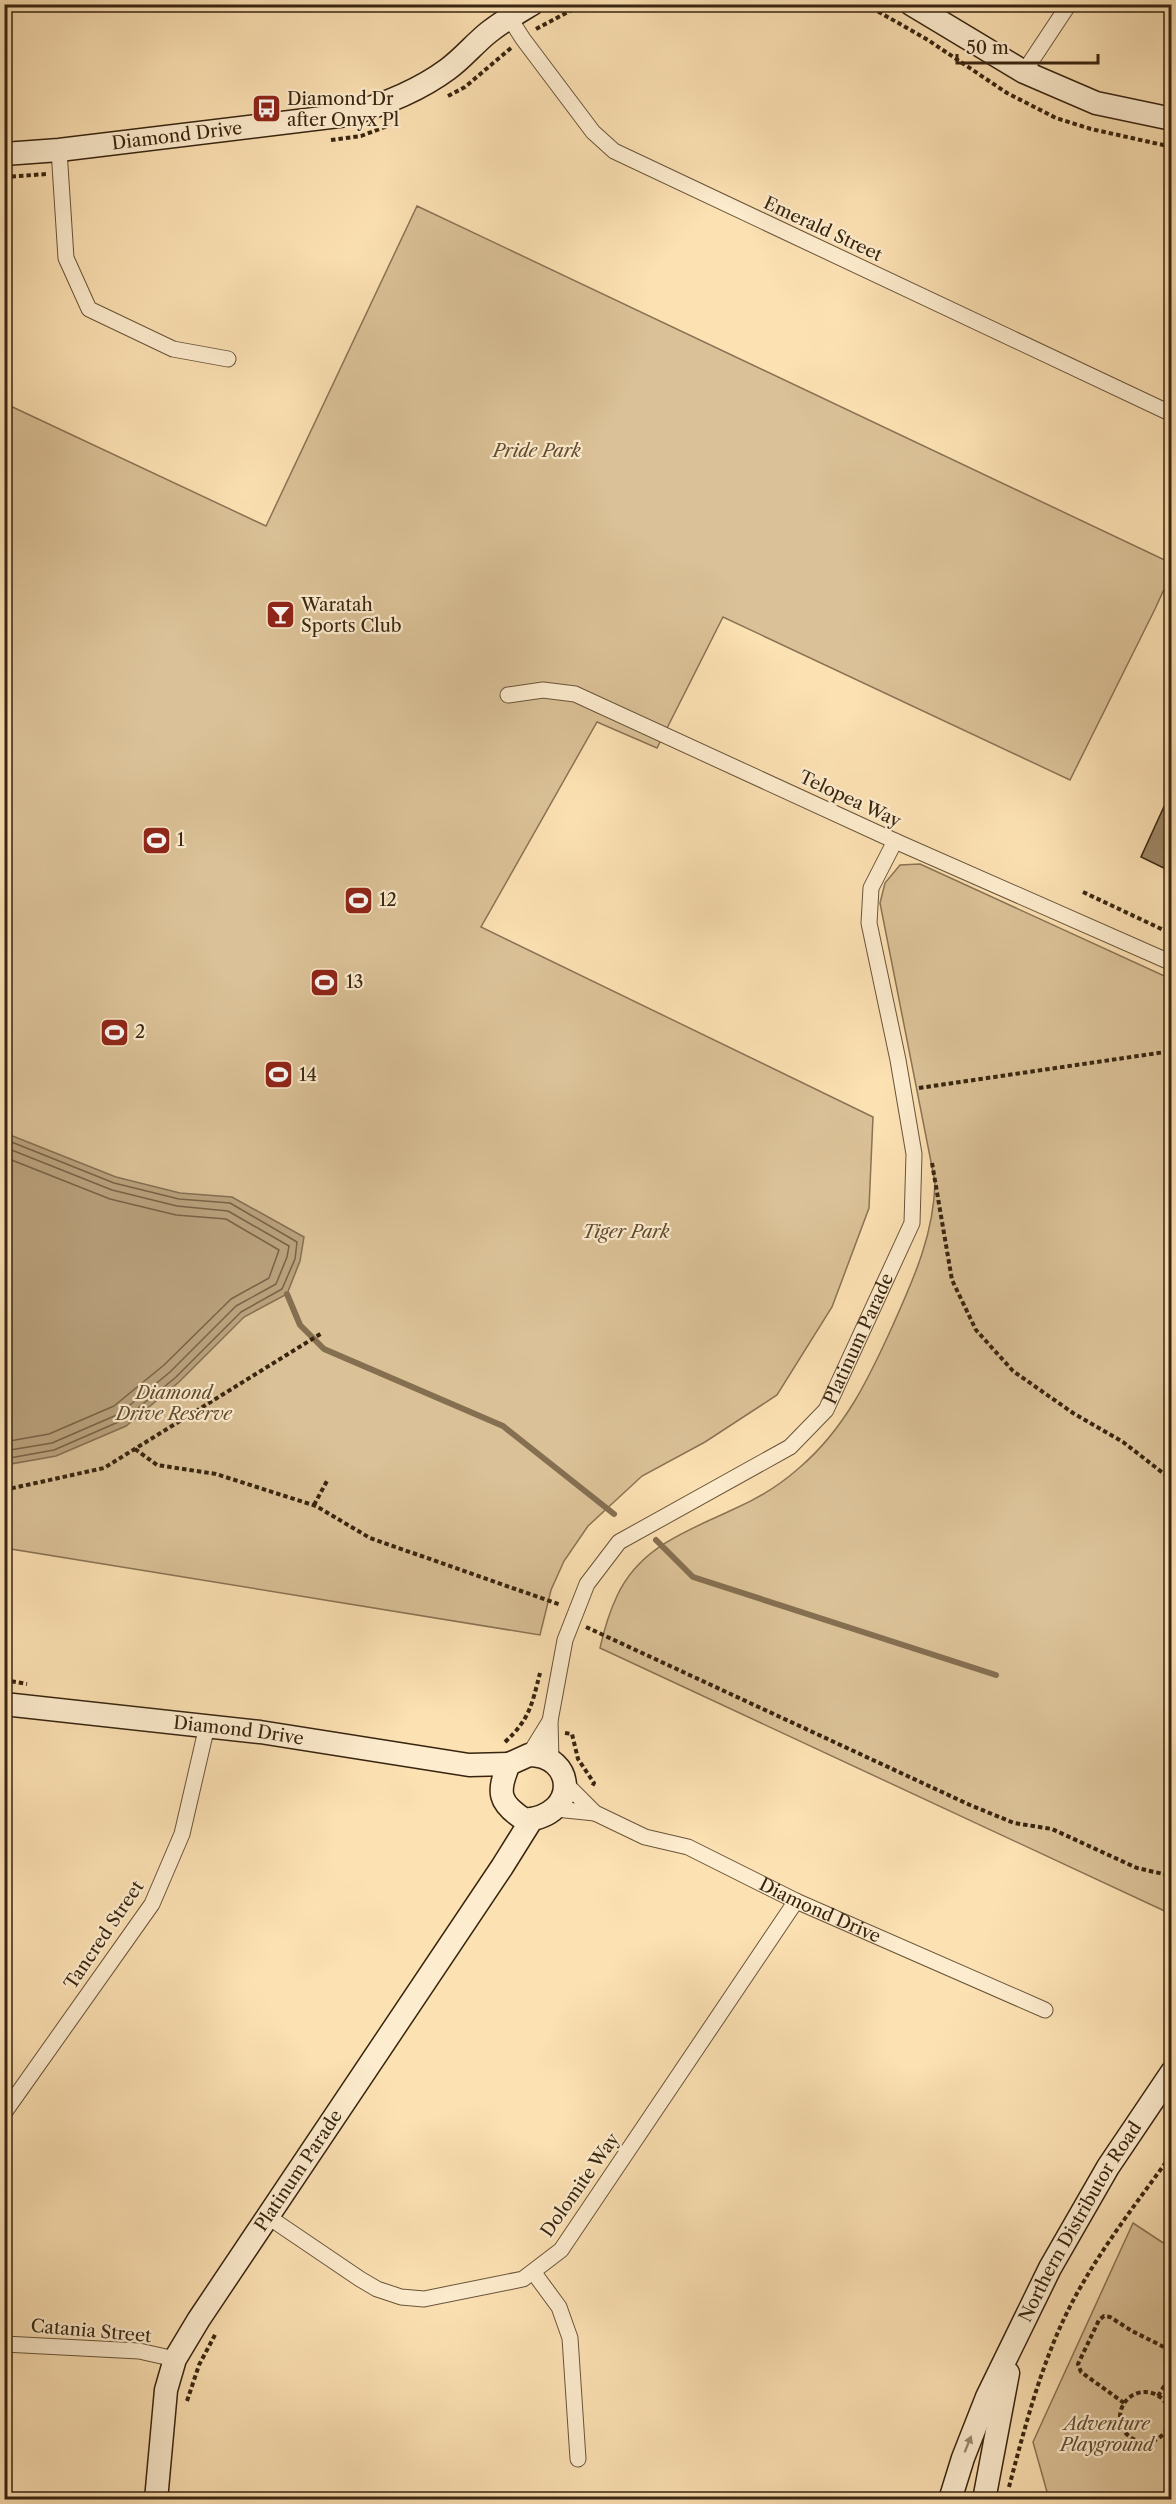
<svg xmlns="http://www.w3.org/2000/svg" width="1176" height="2504" font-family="'Libre Caslon Text',serif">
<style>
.green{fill:#dbc197;stroke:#8a7354;stroke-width:1.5}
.water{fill:#b9a17c;stroke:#856f51;stroke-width:1.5}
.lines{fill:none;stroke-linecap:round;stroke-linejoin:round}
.shore{stroke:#786346;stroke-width:1.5}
.stream{stroke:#856f51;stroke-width:6}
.building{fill:#9e8765;stroke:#382510;stroke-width:1.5}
.street-casing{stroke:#695439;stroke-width:17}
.secondary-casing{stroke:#382510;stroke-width:25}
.path{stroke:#382510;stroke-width:4;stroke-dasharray:4.5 3;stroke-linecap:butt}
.street{stroke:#fdecce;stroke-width:15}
.secondary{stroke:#fdecce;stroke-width:22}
.oneway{fill:#9a886f}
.labels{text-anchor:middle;stroke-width:4.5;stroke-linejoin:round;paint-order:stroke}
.poi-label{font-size:18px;fill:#382510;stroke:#fdecce;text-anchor:start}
.street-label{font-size:18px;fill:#382510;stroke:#fdecce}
.park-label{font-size:18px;font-style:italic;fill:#614c32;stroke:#fdecce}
</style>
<rect width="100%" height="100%" fill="#fce1b3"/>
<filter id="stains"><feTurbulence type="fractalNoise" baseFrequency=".00333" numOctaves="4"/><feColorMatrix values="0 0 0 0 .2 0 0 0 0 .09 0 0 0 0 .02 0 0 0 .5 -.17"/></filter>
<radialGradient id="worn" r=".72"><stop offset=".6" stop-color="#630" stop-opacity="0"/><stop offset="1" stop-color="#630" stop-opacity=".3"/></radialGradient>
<path class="green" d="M417,206L1171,563V574L1155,609L1070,780L723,617L657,748L597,722L481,927L873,1117L869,1208L832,1307L777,1395L705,1442L642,1476L588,1526L564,1561L551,1590L540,1635L5,1548L4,403L266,526Z
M920,864L1171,979V1914L600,1648C604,1630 609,1613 617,1596C640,1546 688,1531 734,1509C757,1499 780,1485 799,1468C845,1429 869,1378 893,1325C914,1278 934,1234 935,1182L880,903L885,883L900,865Z
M1133,2223L1171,2248V2499H1049L1033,2442Z"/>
<path class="water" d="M5,1133L116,1177L180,1193L232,1197L304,1237L300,1261L287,1294L244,1317L179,1382L126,1426L56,1456L5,1465Z"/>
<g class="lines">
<path class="shore" d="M4,1139L114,1183L179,1199L230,1203L297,1242L295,1259L282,1289L241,1312L175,1378L123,1420L54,1450L4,1459
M4,1147L112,1190L177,1206L228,1211L289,1246L287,1257L276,1284L236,1306L170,1372L119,1414L52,1443L4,1451
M4,1157L110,1199L176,1215L226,1219L279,1250L269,1278L231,1299L164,1365L114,1406L49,1434L4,1442"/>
<path class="stream" d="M287,1294L300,1325L324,1349L503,1426L614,1514
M656,1540L693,1577L996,1675"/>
</g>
<path class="building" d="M1167,800L1172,802V872L1141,857Z"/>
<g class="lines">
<defs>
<g id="street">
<path d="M509,17L523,39L593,132L614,151L1172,414"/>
<path d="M1024,72L1069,4"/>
<path d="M59,150L66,258L89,309L173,349L228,359"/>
<path d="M508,695L543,690L575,694L895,841L1172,963"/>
<path d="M529,1755L550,1721"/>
<path id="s1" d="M551,1760L550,1721L565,1640L587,1584L619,1542L790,1447L826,1410L912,1223L914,1154L898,1060L869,923L871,888L895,841"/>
<path id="s2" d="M564,1782L595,1813L645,1837L688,1847L796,1901L1045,2010"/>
<path d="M556,1809L595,1813"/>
<path d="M4,2113L152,1904L182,1834L207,1726"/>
<path d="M267,2216L360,2279L377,2289L401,2297L424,2299L523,2279L561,2250L796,1901"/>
<path d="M534,2273L559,2307L570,2338L578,2459"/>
<path d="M4,2344L139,2351L175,2359"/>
</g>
<g id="secondary">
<path d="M911,4L1024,72L1096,103L1172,119"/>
<path id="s3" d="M4,154L59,150L347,115C383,105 417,92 448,69C463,58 475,43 489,32C503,21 517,13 532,4"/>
<path id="s4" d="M4,1704L260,1732L469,1765L509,1764"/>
<path d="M529,1755C575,1755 580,1815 525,1820C498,1803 497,1792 509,1764Z"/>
<path id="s5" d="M156,2500L166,2390L175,2359L199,2319L502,1867L532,1819"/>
<path id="s6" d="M950,2500L963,2458L987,2397L1050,2268L1108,2167L1172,2072"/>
<path d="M984,2500L1008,2373"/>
</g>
</defs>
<use href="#street" class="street-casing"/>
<use href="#secondary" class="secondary-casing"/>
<path class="path" d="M865,4L928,40L1007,93L1056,118L1091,129L1172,147
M536,29L583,4
M448,96L465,87L511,48
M331,140L361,136L390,125
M4,177L47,174
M1083,892L1172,934
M919,1088L1172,1051
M932,1163L952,1280L976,1330L1013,1371L1073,1413L1123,1442L1172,1480
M135,1449L157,1465L216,1474L316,1506L370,1538L561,1605
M4,1490L104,1468L322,1333
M314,1505L328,1479
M586,1627L970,1805L1014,1823L1052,1829L1137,1868L1172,1876
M4,1680L27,1684
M565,1733L572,1734L578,1759L594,1783L591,1788
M505,1742C530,1719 532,1704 540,1673
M1120 2417a25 25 0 1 1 50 0a25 25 0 1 1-50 0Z
M1158,2396L1172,2374
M187,2401L199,2365L216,2333
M1124,2403L1081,2372L1078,2364L1099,2320L1104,2316L1110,2317L1132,2331L1172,2351
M1009,2487C1026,2423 1043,2356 1075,2297C1102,2247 1138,2201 1172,2154"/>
<use href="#street" class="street"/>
<use href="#secondary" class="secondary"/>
</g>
<defs><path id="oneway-solid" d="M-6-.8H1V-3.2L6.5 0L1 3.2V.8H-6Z" transform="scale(1.5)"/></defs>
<use class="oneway" href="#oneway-solid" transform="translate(968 2444) rotate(-68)"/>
<defs>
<symbol id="bus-square" viewBox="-11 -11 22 22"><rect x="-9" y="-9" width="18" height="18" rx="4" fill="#8f2418" stroke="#fdecce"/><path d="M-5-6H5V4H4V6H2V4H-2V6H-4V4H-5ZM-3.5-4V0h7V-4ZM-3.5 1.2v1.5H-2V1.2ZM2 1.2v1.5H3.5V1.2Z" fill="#fff"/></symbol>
<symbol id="bar-square" viewBox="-11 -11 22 22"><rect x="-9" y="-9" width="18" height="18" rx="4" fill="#8f2418" stroke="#fdecce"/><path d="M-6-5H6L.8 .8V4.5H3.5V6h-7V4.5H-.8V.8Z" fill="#fff"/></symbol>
<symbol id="stadium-square" viewBox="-11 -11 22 22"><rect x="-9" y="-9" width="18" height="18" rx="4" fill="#8f2418" stroke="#fdecce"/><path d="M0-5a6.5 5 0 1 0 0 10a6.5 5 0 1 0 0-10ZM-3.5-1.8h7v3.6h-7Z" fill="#fff"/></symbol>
</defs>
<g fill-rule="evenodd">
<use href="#bus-square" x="250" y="92" width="33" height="33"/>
<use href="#bar-square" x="264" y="598" width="33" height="33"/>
<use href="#stadium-square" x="140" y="824" width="33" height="33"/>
<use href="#stadium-square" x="342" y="884" width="33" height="33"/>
<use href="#stadium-square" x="308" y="966" width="33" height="33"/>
<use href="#stadium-square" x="98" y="1016" width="33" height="33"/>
<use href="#stadium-square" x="262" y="1058" width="33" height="33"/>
</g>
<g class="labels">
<g class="poi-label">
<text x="287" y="105">Diamond Dr<tspan x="287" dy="21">after Onyx Pl</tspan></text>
<text x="301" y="611">Waratah<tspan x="301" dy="21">Sports Club</tspan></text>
<text x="177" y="846">1</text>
<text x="379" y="906">12</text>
<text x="346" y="988">13</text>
<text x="135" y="1038">2</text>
<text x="299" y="1081">14</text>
</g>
<g class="street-label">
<text dy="6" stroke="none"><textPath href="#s3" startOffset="174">Diamond Drive</textPath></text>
<text transform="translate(823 229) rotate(25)" y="6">Emerald Street</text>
<text transform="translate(850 799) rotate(25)" y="6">Telopea Way</text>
<text dy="6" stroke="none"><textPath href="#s1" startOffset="560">Platinum Parade</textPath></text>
<text dy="6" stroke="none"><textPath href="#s4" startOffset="236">Diamond Drive</textPath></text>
<text dy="6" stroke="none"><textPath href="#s2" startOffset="290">Diamond Drive</textPath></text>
<text transform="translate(104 1935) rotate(-56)" y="6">Tancred Street</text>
<text dy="6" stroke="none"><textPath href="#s5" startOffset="368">Platinum Parade</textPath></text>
<text transform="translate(580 2185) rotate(-55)" y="6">Dolomite Way</text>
<text dy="6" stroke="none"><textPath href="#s6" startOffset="308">Northern Distributor Road</textPath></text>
<text transform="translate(91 2331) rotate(5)" y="6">Catania Street</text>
</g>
<g class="park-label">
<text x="537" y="457">Pride Park</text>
<text x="626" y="1238">Tiger Park</text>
<text x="174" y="1399">Diamond<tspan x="174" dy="21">Drive Reserve</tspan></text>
<text x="1107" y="2430">Adventure<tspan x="1107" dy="21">Playground</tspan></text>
</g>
</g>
<rect width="1176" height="2504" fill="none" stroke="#fce1b3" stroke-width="24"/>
<rect x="6" y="6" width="1164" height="2492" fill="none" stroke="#382510" stroke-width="3"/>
<rect x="12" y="12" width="1152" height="2480" fill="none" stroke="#382510" stroke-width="1.5"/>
<path d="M957 54v9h141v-9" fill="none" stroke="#382510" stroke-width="3"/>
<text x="966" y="54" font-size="18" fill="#382510" stroke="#fdecce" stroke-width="4.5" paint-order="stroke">50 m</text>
<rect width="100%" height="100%" filter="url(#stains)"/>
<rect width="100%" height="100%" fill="url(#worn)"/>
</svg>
